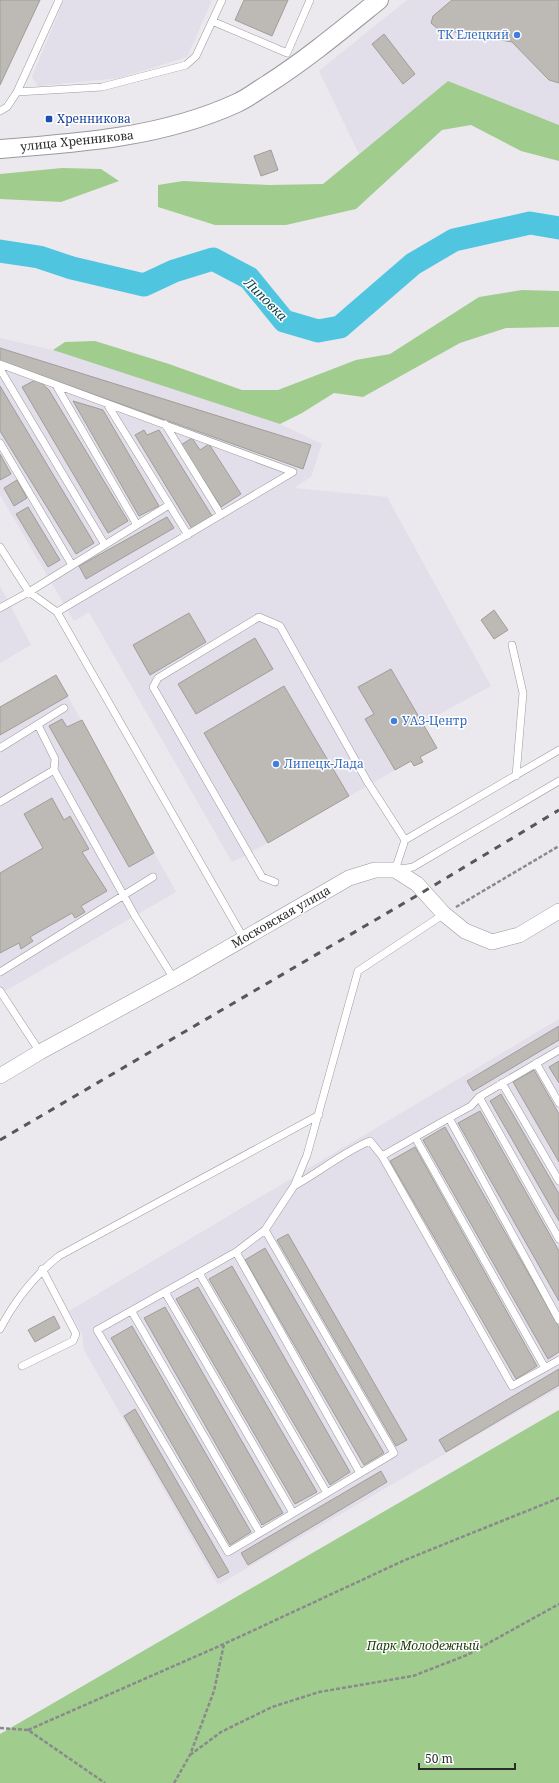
<svg xmlns="http://www.w3.org/2000/svg" width="559" height="1783" font-family="'Noto Serif',serif">
<style>
.built{fill:#e2deea}
.green{fill:#a0cc8e}
.lines{fill:none;stroke-linecap:round;stroke-linejoin:round}
.river{stroke:#50c5e0;stroke-width:23}
.building{fill:#bdbab6;stroke:#a09d99}
.service-casing{stroke:#9a999d;stroke-width:8}
.minor-casing{stroke:#9a999d;stroke-width:16}
.tertiary-casing{stroke:#9a999d;stroke-width:20}
.path{stroke:#8a898c;stroke-width:2.5;stroke-dasharray:4 2;stroke-linecap:butt}
.service{stroke:#fff;stroke-width:7}
.minor{stroke:#fff;stroke-width:15}
.tertiary{stroke:#fff;stroke-width:18}
.rail{stroke:#575759;stroke-width:3;stroke-dasharray:7 7;stroke-linecap:butt}
.shop-dot{fill:#3f7fe0;stroke:#fff;stroke-width:1.5}
.transit-dot{fill:#1a4fb4;stroke:#fff;stroke-width:1.5}
.labels{text-anchor:middle;stroke-width:3;stroke-linejoin:round;paint-order:stroke}
.shop-label{font-size:12px;fill:#366cbe;stroke:#fff;text-anchor:start}
.transit-label{font-size:12px;fill:#164399;stroke:#fff;text-anchor:start}
.street-label{font-size:12px;fill:#2c2c2d;stroke:#fff}
.park-label{font-size:12px;font-style:italic;fill:#183806;stroke:#fff}
.water-label{font-size:13px;font-style:italic;fill:#063e49;stroke:#fff}
</style>
<rect width="100%" height="100%" fill="#ebe9ee"/>
<path class="built" d="M64,0H212L187,57L119,78L38,86L32,77Z
M407,0H559V125L448,81L359,154L319,71Z
M0,338L53,350L280,424L322,444L311,477L294,488L387,497L491,686L423,723L437,748L420,757L423,762L414,766L411,761L248,854L232,862L89,612L74,621L0,495Z
M0,586L31,645L0,663Z
M56,675L176,892L0,994V707Z
M559,1019V1388L218,1585L84,1350L82,1334L69,1311Z"/>
<path class="green" d="M448,81L559,125V161L521,151L471,125L442,130L356,209L286,225H215L158,207V185L183,181L269,185L323,184Z
M62,168L101,169L119,181L61,202L0,199V174Z
M522,290L559,291V327L506,328L460,343L363,397L334,393L302,413L280,424L53,350L65,342L95,341L169,364L242,390H278L356,360L390,354L479,297Z
M559,1410V1783H0V1734Z"/>
<g class="lines">
<path class="river" d="M0,251L39,257L72,268L144,285L174,271L213,259L249,278L284,321L318,331L340,327L413,264L454,240L530,223L559,228"/>
</g>
<path class="building" d="M0,0H40L0,85Z
M244,0H288L272,36L235,20Z
M452,0H559V83L549,80L512,42L438,29L431,23L433,16Z
M384,34L415,74L403,84L372,44Z
M271,150L278,170L261,176L254,156Z
M0,348L311,445L303,469L0,361Z
M37,379L49,390L128,521L108,533L22,387Z
M0,386L94,543L76,554L0,431Z
M73,401L103,410L159,506L139,516Z
M144,430L147,435L159,430L212,516L192,529L135,435Z
M192,438L200,450L209,444L241,494L221,507L181,445Z
M0,454L11,474L0,480Z
M17,480L27,498L14,506L4,488Z
M28,507L60,560L48,567L16,514Z
M167,517L174,528L86,579L79,566Z
M494,610L508,630L494,639L481,620Z
M189,613L206,642L150,675L133,645Z
M255,638L273,669L196,714L178,684Z
M391,669L437,748L420,757L423,762L414,766L411,761L395,770L365,719L374,714L358,687Z
M56,675L68,696L0,735V707Z
M284,686L349,796L268,843L204,733Z
M62,719L67,727L82,720L154,853L129,867L49,726Z
M52,798L64,820L70,816L89,849L82,852L107,891L81,906L85,912L75,918L72,913L30,937L33,941L21,949L19,943L0,953V873L43,848L24,814Z
M559,1026V1040L473,1091L467,1081Z
M559,1061V1083L549,1067Z
M534,1070L559,1114V1162L513,1082Z
M501,1094L559,1194V1221L490,1101Z
M480,1111L559,1251V1301L458,1123Z
M445,1127L559,1327V1352L548,1359L423,1140Z
M415,1147L537,1366L516,1379L390,1161Z
M288,1234L407,1440L396,1446L277,1240Z
M265,1248L384,1453L364,1465L245,1260Z
M232,1266L350,1472L330,1485L209,1279Z
M198,1287L317,1492L295,1504L176,1299Z
M165,1307L283,1513L262,1525L144,1318Z
M54,1316L60,1328L35,1342L28,1330Z
M132,1326L251,1532L230,1545L111,1338Z
M559,1369V1385L446,1452L439,1440Z
M135,1409L229,1572L218,1578L124,1416Z
M381,1471L387,1482L248,1565L241,1553Z"/>
<g class="lines">
<defs>
<path id="service" d="M59,0L17,92L102,87L186,65L196,56L222,0
M212,21L287,53L310,0
M0,111L7,107L17,92
M0,364L293,472L57,612
M0,369L105,545
M56,385L137,525
M107,404L188,535
M165,424L221,515
M0,443L72,565
M0,547L29,592L57,612L244,939
M0,608L29,592L169,505
M512,645L523,693L516,776
M38,725L55,759L54,770L135,916L174,979
M0,748L64,708
M0,802L54,770
M405,840L559,750
M275,882L262,877L153,687L158,678L259,617L280,626L367,781L405,840L395,870L413,867L559,781
M0,972L153,877
M0,991L40,1052
M559,1050L479,1097L471,1106L449,1118L559,1320
M536,1063L559,1103
M502,1083L559,1181
M479,1097L559,1239
M415,1137L545,1368L559,1360
M382,1156L449,1118
M294,1186C320,1172 343,1152 370,1141L382,1156L512,1386L545,1368
M265,1230L394,1453L228,1552L97,1330L236,1252L265,1230L294,1186L307,1155L358,971L444,914
M236,1252L360,1473
M199,1273L327,1493
M165,1292L293,1513
M132,1312L260,1533
M0,1329C15,1300 34,1276 59,1256L319,1115
M22,1366L73,1341L76,1334L42,1269"/>
<path id="minor" d="M0,1076L40,1052L174,979L349,878L375,870H395L417,884L444,914L465,931L492,942L519,935L559,911"/>
<path id="tertiary" d="M0,149C81,143 163,137 237,103C248,98 258,90 268,84C307,59 343,29 379,0"/>
</defs>
<use href="#service" class="service-casing"/>
<use href="#minor" class="minor-casing"/>
<use href="#tertiary" class="tertiary-casing"/>
<path class="path" d="M456,907L559,846
M0,1728L28,1730L105,1783
M28,1730L224,1644L405,1560L559,1498
M190,1755L221,1732L272,1707L319,1692L413,1676L467,1655L559,1604
M174,1783L190,1755L214,1691L224,1644"/>
<use href="#service" class="service"/>
<use href="#minor" class="minor"/>
<use href="#tertiary" class="tertiary"/>
<path class="rail" d="M0,1140L423,892L559,810"/>
</g>
<g class="shop-dot">
<circle cx="517" cy="35" r="4"/>
<circle cx="394" cy="721" r="4"/>
<circle cx="276" cy="764" r="4"/>
</g>
<rect class="transit-dot" x="45" y="115" width="8" height="8" rx="2"/>
<g class="labels">
<g class="shop-label">
<text x="509" y="39" text-anchor="end">ТК Елецкий</text>
<text x="402" y="725">УАЗ-Центр</text>
<text x="284" y="768">Липецк-Лада</text>
</g>
<g class="transit-label">
<text x="57" y="123">Хренникова</text>
</g>
<g class="street-label">
<text transform="translate(77 141) rotate(-6)" y="4">улица Хренникова</text>
<text transform="translate(281 917) rotate(-30)" y="4">Московская улица</text>
</g>
<g class="park-label">
<text x="423" y="1650">Парк Молодежный</text>
</g>
<g class="water-label">
<text transform="translate(266 299) rotate(45)" y="5">Липовка</text>
</g>
</g>
<path d="M419 1763v6h96v-6" fill="none" stroke="#2c2c2d" stroke-width="2"/>
<text x="425" y="1763" font-size="12" fill="#2c2c2d" stroke="#ffffff" stroke-width="3" paint-order="stroke">50 m</text>
</svg>
